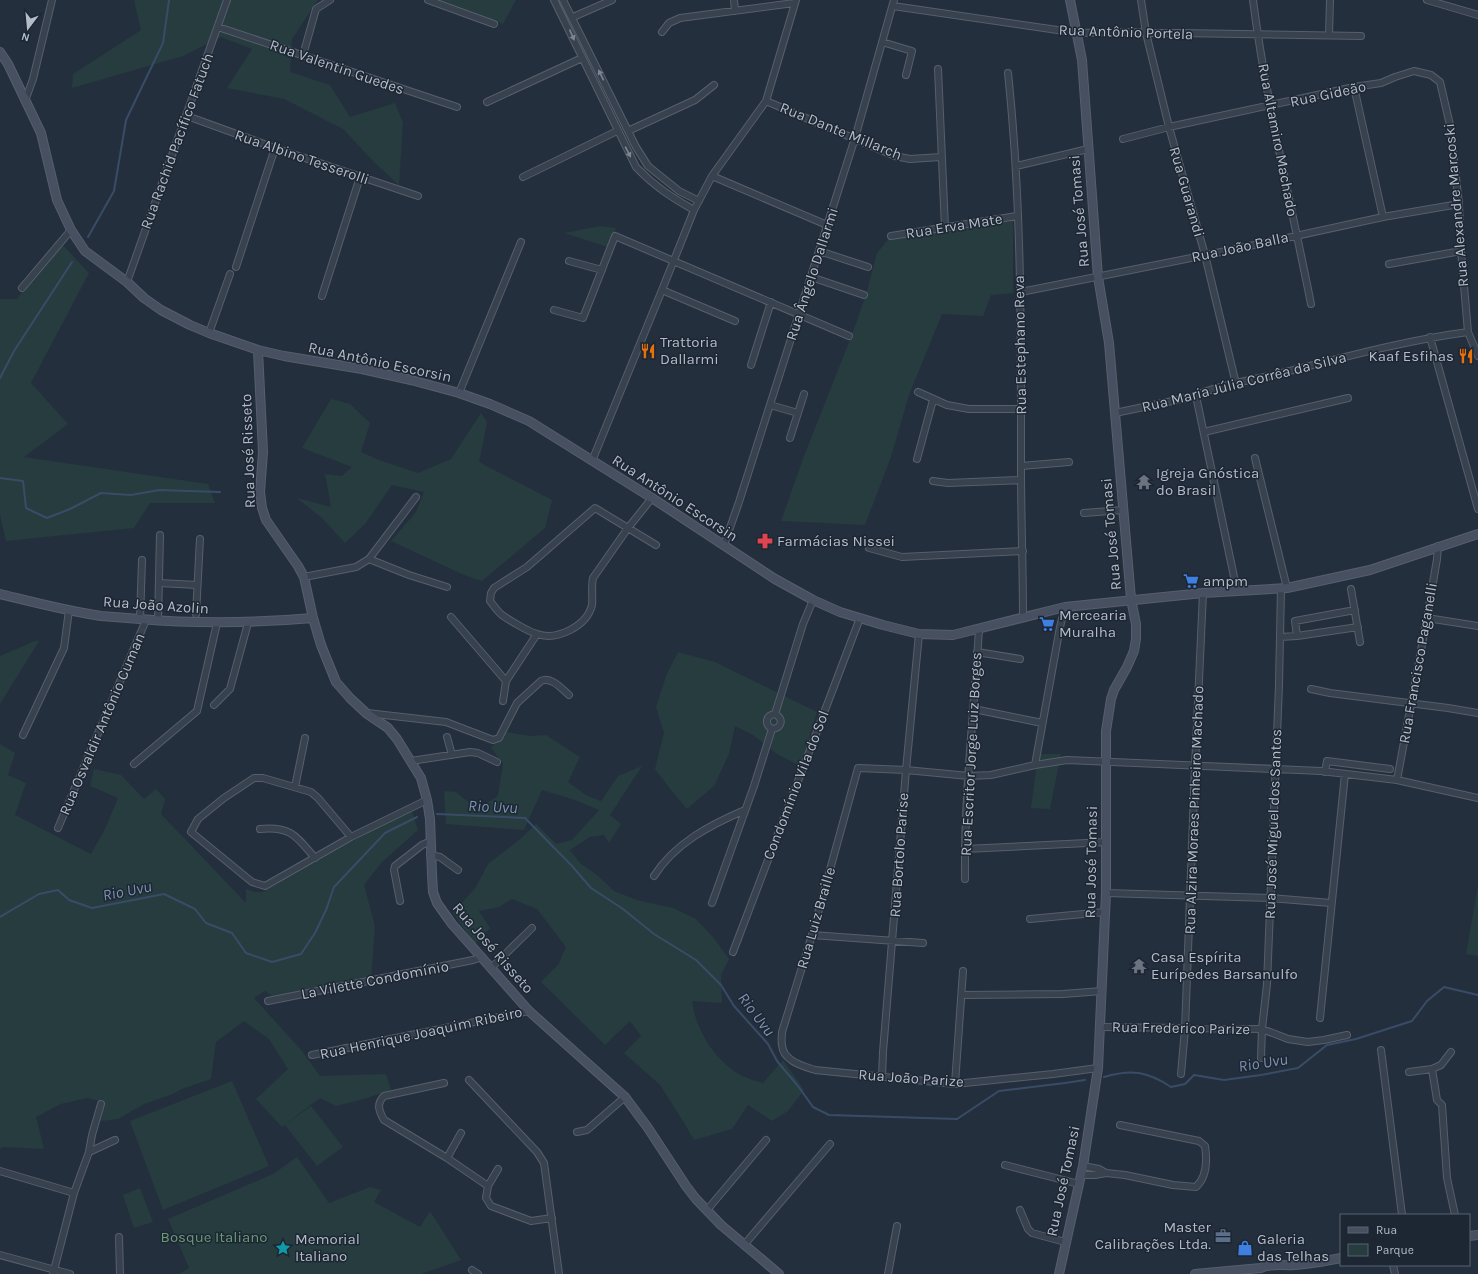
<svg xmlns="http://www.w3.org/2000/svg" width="1478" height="1274" font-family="Karla,sans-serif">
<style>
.green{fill:#263c3f}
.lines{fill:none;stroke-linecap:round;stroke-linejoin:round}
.stream{stroke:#394c67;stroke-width:2}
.street-casing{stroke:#565f6c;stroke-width:8}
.secondary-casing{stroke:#565f6c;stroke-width:10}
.street{stroke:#38414e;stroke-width:6}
.secondary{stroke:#465061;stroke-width:8}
.oneway{fill:#7c8592}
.labels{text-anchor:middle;stroke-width:3;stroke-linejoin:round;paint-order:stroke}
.street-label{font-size:15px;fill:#b4bcc9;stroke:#1d2633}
.poi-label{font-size:15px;fill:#b4bcc9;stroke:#1d2633;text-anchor:start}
.park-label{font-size:15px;fill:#6b9a76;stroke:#1d2633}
.water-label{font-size:16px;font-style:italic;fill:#7c92b1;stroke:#1d2633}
</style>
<rect width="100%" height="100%" fill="#242f3e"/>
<path class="green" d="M134,0H318L292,39L290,72L330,85L350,117L395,103L403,123L399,185L374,162L343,129L284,99L227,88L252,49L221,37L183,56L72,88L73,74L141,30Z
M436,0H516L503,24Z
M1013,220V293L991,295L983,316L942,314L909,395L891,457L865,525L781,521L804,456L851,337L865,298L877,253L891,236Z
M600,226L616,228L611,248L564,233Z
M60,242L89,273L31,383L68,424L24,457L208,484L215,503H150L134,528L6,541L0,515V299H17Z
M331,399L350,404L370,423L361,452L379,460L418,473L451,459L481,413L487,422L479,462L552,500L545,528L482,581L464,575L391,541L416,512L424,492L392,485L365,524L345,543L322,518L297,498L331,507L325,474L342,476L352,467L302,448Z
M35,641H39L0,704V656Z
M678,652L715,662L817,712L800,766L777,754L753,735L735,726L729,754L714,786L687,809L671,790L655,769L664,733L656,707L666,676Z
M506,732L530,736L546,735L580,757L568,782L586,795L601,801L618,776L642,766L610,815L621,824L609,843L604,835L590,837L570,850L580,863L597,875L614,891L637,900L673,908L696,919L713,937L729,959L721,975L722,1003L692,1001C696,1031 715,1061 742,1076C749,1079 756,1081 763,1083L783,1060L804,1090L788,1111L772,1121L748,1105L732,1129L694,1140L683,1121L660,1085L624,1053L641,1036L630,1021L605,1045L541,982L558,965L566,947L537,909L512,899L499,907L479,911L490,928L475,944L453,913L476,887L488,864L519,840L536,824L556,844L572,840L599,810L575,800L542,790L524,830L446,824L444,791L456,792L477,809L498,796L503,763L491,748Z
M0,744L15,753L8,775L26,783L15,815L91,854L105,829L118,798L90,786L94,769L121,775L144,799L156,789L165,799L161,814L246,903V889L254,892H263L383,824L412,811L418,830L381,863L364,885L375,926L371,980L273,997L265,991L254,998L302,1051L320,1076L386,1074L391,1090L364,1099L336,1106L320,1098L282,1127L256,1099L288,1069L269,1039L244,1021L216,1042L211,1079L182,1089L173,1094L144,1104L118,1119L101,1121L104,1102L87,1098L61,1104L36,1117L44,1149L3,1147L0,1149Z
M1038,754H1061L1050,809L1031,808Z
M1478,885V956L1466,954Z
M232,1081L269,1166L163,1210L130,1121Z
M311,1106L343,1147L317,1166L285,1125Z
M297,1157L329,1203L370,1187L381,1190L374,1202L420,1227L430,1211L461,1260L421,1274H179L189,1268L168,1219L273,1174Z
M140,1188L153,1222L134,1228L123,1195Z"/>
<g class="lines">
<path class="stream" d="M88,237L114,191L126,120L163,43L169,0
M0,378L14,351L72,262
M0,478L23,481L26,508L47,518L70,509L101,493L131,495L159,490L220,492
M437,814L525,818L572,866L591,888L623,909L654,934L696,960L721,985L734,1006L768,1044L777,1061L798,1086L813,1107L829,1115L957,1119L999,1091L1065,1083L1085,1080
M0,917L39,894L58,890L69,900L92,908L164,894L195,909L206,923L232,933L246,953L272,962L301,954L315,933L326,910L334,887L385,833L417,817
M1104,1077C1131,1069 1147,1071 1171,1087L1185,1084L1194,1075L1224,1080L1261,1075L1298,1068L1327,1045L1356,1039L1412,1021L1427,1001L1444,987L1478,995"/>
<defs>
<path id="street" d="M428,0L494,24
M554,0L636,167C654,186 671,197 694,210
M563,0L636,147L648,166L679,191L699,201
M734,0L735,11
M1141,0L1146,33L1169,127L1205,255L1236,384
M1253,0C1266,102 1291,203 1311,304
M1427,0L1478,15
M893,6L1078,33L1116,32L1361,36
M573,17L612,0
M218,27L457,107
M662,32L669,23L680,18L794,3
M1329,35L1330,0
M882,42L912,51L906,75
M303,55L316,9L330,0
M938,69L945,228
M1008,73C1022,205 1021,337 1021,469C1021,518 1023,568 1023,617
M1354,87L1383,217
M25,101L33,79L52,0
M766,101L895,156L910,159L941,157
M487,102L582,58
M187,116L275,148L418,196
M628,131L695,100L714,85
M1123,139L1169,127L1354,87L1381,83L1395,77L1414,71L1431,75L1440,82L1450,125L1459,204L1461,251L1468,332L1478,356
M1016,166L1088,149
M712,176L827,225
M523,177L617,131
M891,236L1017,216
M819,251L868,267
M569,261L602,270
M1389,264L1461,251
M236,267L275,148
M811,277L864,295
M127,282L227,0
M22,288L71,230
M662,290L735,321
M1021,292L1231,250L1383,217L1459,204
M322,296L360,177
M554,310L583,318L615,236L849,336
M209,333L230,274
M1430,337L1478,509
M751,365L771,302
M918,392L947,405L969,409H1021
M459,393L521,242
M1196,396L1237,591
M770,405L798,413
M1115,413L1196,396C1210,387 1251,380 1269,376C1335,360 1401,341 1468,332
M1204,432L1348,398
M790,438L804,394
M1255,458L1287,588
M917,459L933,400
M592,461L662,290L694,210L712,176L766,101L796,0
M1021,466L1069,462
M933,481L948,483L1021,480
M652,498L628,528L593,578C591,587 593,599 592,605C587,626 557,641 537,634C529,632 509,620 502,615C498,612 494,606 490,601L491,593L494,588L527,567L595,508L656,545
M1084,513L1123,510
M724,545L739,502L855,138L894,0
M869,548L902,557L1023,551
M369,559L416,497
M304,577L356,567L369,559L409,575L447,587
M159,583L197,585
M1351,589L1360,642
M196,614L200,539
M451,617L506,681
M1427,618L1478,626
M140,619L142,560
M158,621L160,535
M1297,636L1295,621L1355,610
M1280,637L1297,636L1358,627
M977,652L1020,659
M1311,689L1330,693L1448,708L1478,713
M503,701L506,681L537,634
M214,705L230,689L248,623
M974,709L1042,723
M367,713L446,722L493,740L499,738L517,703L541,681C551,676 562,689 569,695
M775,714L803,624L813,600
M772,729C782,728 784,719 775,714
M772,729C764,724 766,715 775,714
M23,735L64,648L69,610
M447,737L452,755
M411,761L470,752L478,753L497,762
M134,764L197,711L217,623
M1035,765L1060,627L1065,607
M1325,772L1327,761L1390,769
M1397,780L1427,618L1437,559L1438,546
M295,787L305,738
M58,828L146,620
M260,829C291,826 296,836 315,858
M351,837L318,798L311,792L263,778H254L224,798L198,819L191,832L252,882L265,886L351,837L427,800
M965,849L1107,842
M430,855L440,857L458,870
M654,876C675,843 710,825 745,810
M965,879C964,796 974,712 979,629
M1106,893L1270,898L1331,903
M400,901L394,870L395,866L422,845L431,841
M712,903L754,786L772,729
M1030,919L1105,912
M812,935L923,943
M733,952L860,618
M491,968L532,928
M962,995L1063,994L1102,991
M268,1001L473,960L482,957
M1320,1018L1345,774
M1101,1027L1262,1029L1288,1039L1308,1042L1324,1040L1347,1035
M1381,1050L1402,1215
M312,1055L529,1011
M1261,1058L1262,1029L1267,984L1279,685L1281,588
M1098,1068L1053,1074L955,1084L815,1070C803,1066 783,1061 782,1045C781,1041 782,1037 782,1032L812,935L858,768L906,770L969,776L991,775L1035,765L1067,760L1321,771L1397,780L1478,798
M1432,1069L1437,1100L1442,1105L1447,1178L1455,1215
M1409,1072L1432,1069L1441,1065L1451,1052
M1181,1074L1185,1029L1195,767L1203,593
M882,1077L883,1052L906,770L919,634
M469,1080L537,1152L544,1163L559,1274
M444,1083L384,1096C376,1104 379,1111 384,1120L447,1158L488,1186
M955,1084L963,971
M577,1132L587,1130L625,1097
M89,1152L92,1135L101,1104
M447,1158L461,1133
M1005,1165L1079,1184
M1083,1166L1099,1169L1106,1173
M498,1169L488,1186L486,1198L491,1206L531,1221L552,1218
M0,1171L74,1193
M1081,1175H1095L1106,1173L1125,1175L1173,1185L1196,1187C1207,1177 1207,1159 1205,1146L1199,1141L1120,1125
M707,1210L766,1140
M1020,1210L1028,1229L1032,1233L1065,1242
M119,1237L120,1274
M744,1245L830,1144
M0,1255L70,1274
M1393,1265L1395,1274
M472,1270L478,1274
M53,1274L74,1193L89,1152L115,1140
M888,1274L897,1226"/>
<path id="secondary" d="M0,52L8,64L41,133L57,200L71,230L85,251L127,282L144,298L161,310L190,325L209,333L258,350L284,356L362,369L411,380L459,393L490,404L529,421L652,498L775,579L813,600L840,612L883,625L919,634L953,635L1065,607L1203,593L1287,588L1370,570L1478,534
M258,350L263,452L260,492L262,508L266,520L298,566L304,577L313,618L321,645L336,682L350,698L366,713L388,728L397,739L421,778L427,800L430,819L432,874L433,892L437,903L452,924L529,1011L625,1097L648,1128L686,1186L696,1199L721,1225L779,1274
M0,594C33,602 67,611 101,616C114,617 127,618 140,619C198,624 255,623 313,618
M1469,1236L1478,1235
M1059,1274L1083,1166L1098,1068L1106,893V731L1111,699L1114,690L1127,667L1134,651L1136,639V624L1131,599L1109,343L1098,277L1082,60L1070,0
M1195,1274L1261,1268C1271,1263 1283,1266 1294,1265C1310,1264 1325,1261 1341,1258"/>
</defs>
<use href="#street" class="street-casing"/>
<use href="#secondary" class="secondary-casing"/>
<use href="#street" class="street"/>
<use href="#secondary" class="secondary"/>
</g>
<defs><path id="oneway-solid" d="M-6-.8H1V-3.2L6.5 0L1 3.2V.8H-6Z"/></defs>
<g class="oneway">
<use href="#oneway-solid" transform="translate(572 35) rotate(66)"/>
<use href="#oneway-solid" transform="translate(601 75) rotate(-116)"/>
<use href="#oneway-solid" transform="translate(628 152) rotate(63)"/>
</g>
<defs>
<symbol id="restaurant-bare" viewBox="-9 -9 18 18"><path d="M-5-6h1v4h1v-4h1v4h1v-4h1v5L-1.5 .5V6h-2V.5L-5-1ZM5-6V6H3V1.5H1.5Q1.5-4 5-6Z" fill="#e8710a" stroke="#1d2633" stroke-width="2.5" paint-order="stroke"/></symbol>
<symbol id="temple-bare" viewBox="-9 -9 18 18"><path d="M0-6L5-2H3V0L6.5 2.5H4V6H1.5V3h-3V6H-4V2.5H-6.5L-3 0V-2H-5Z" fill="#6b7280" stroke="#1d2633" stroke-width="2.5" paint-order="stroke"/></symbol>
<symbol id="pharmacy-bare" viewBox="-9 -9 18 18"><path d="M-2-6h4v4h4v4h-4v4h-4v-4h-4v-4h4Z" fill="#e0444e" stroke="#1d2633" stroke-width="2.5" paint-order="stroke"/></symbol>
<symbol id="supermarket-bare" viewBox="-9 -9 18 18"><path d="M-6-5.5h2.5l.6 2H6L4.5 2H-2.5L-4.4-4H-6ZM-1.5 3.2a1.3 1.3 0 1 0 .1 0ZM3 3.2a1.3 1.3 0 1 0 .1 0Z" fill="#3f7fe0" stroke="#1d2633" stroke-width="2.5" paint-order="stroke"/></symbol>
<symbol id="office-bare" viewBox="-9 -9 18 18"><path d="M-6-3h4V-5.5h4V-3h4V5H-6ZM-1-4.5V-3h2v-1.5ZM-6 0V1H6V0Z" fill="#5c6f8a" stroke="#1d2633" stroke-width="2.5" paint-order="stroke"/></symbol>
<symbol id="sight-bare" viewBox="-9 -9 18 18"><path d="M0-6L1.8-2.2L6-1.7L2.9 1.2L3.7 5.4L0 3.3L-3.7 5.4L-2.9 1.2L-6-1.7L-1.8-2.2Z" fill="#0f9aa8" stroke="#1d2633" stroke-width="2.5" paint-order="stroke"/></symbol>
<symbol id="shop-bare" viewBox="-9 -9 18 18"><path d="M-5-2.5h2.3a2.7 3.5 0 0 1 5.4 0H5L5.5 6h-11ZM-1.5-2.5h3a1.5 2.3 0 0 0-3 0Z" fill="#3f7fe0" stroke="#1d2633" stroke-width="2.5" paint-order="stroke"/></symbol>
</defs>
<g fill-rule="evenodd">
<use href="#restaurant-bare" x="637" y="340" width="22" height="22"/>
<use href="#restaurant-bare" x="1455" y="345" width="22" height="22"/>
<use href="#temple-bare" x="1133" y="471" width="22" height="22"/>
<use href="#pharmacy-bare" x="754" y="530" width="22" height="22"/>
<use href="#supermarket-bare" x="1180" y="570" width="22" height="22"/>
<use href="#supermarket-bare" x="1036" y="613" width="22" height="22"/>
<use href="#temple-bare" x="1128" y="955" width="22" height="22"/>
<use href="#office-bare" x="1212" y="1225" width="22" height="22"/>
<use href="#sight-bare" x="272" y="1237" width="22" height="22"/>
<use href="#shop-bare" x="1234" y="1237" width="22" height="22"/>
</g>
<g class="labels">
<g class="street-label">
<text transform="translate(1126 32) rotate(2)" y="5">Rua Antônio Portela</text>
<text transform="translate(337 67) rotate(19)" y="5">Rua Valentin Guedes</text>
<text transform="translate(1328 94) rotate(-12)" y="5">Rua Gideão</text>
<text transform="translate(841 131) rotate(22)" y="5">Rua Dante Millarch</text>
<text transform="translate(1278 140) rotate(79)" y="5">Rua Altamiro Machado</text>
<text transform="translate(177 141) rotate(-70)" y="5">Rua Rachid Pacífico Fatuch</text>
<text transform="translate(302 157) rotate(19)" y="5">Rua Albino Tesserolli</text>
<text transform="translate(1187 192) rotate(74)" y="5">Rua Guarandi</text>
<text transform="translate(1456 205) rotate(-95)" y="5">Rua Alexandre Marcoski</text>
<text transform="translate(1079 211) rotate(-95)" y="5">Rua José Tomasi</text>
<text transform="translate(954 226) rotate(-9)" y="5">Rua Erva Mate</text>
<text transform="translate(1240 247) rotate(-12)" y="5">Rua João Balla</text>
<text transform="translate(812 274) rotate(-72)" y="5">Rua Ângelo Dallarmi</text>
<text transform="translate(1020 345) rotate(-91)" y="5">Rua Estephano Reva</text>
<text transform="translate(380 362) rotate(12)" y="5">Rua Antônio Escorsin</text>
<text transform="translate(1244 382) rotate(-14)" y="5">Rua Maria Júlia Corrêa da Silva</text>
<text transform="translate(248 451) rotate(-92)" y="5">Rua José Risseto</text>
<text transform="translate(675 498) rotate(33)" y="5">Rua Antônio Escorsin</text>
<text transform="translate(1111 534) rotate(-95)" y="5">Rua José Tomasi</text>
<text transform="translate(156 605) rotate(4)" y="5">Rua João Azolin</text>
<text transform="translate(1418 663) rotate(-80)" y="5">Rua Francisco Paganelli</text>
<text transform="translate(102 724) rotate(-67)" y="5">Rua Osvaldir Antônio Cuman</text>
<text transform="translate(971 754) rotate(-87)" y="5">Rua Escritor Jorge Luiz Borges</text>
<text transform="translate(796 785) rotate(-69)" y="5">Condomínio Vila do Sol</text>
<text transform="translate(1194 810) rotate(-88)" y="5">Rua Alzira Moraes Pinheiro Machado</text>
<text transform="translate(1273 824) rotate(-88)" y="5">Rua José Miguel dos Santos</text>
<text transform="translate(899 855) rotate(-86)" y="5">Rua Bortolo Parise</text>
<text transform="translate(1091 862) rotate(-89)" y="5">Rua José Tomasi</text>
<text transform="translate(816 918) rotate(-74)" y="5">Rua Luiz Braille</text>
<text transform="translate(493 948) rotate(49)" y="5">Rua José Risseto</text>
<text transform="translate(375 980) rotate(-11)" y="5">La Vilette Condomínio</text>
<text transform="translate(1181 1028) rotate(1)" y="5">Rua Frederico Parize</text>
<text transform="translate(421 1033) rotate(-12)" y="5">Rua Henrique Joaquim Ribeiro</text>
<text transform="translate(911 1078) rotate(4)" y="5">Rua João Parize</text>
<text transform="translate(1063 1181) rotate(-78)" y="5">Rua José Tomasi</text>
</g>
<g class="poi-label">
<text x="660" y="347">Trattoria<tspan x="660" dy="17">Dallarmi</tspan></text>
<text x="1454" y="361" text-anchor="end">Kaaf Esfihas</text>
<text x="1156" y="478">Igreja Gnóstica<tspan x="1156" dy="17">do Brasil</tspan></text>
<text x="777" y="546">Farmácias Nissei</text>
<text x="1203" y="586">ampm</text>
<text x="1059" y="620">Mercearia<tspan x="1059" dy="17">Muralha</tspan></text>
<text x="1151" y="962">Casa Espírita<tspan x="1151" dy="17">Eurípedes Barsanulfo</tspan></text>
<text x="1211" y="1232" text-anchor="end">Master<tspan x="1211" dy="17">Calibrações Ltda.</tspan></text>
<text x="295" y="1244">Memorial<tspan x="295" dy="17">Italiano</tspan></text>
<text x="1257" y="1244">Galeria<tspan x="1257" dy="17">das Telhas</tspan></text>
</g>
<g class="park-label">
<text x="214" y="1242">Bosque Italiano</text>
</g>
<g class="water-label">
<text transform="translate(493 806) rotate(3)" y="6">Rio Uvu</text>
<text transform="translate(127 890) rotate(-11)" y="6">Rio Uvu</text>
<text transform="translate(757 1014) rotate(53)" y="6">Rio Uvu</text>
<text transform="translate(1263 1062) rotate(-9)" y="6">Rio Uvu</text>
</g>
</g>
<rect x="1340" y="1214" width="130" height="52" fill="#1d2633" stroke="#59626f"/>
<rect x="1348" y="1227" width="20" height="6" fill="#465061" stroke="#59626f"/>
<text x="1376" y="1234" font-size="12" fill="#b4bcc9">Rua</text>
<rect x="1348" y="1244" width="20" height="12" fill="#263c3f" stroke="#59626f"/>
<text x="1376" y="1254" font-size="12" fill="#b4bcc9">Parque</text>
<g transform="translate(28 28) rotate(196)" stroke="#1d2633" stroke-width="3" paint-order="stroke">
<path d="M0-3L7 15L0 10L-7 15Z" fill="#b4bcc9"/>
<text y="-6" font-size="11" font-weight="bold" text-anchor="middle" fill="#b4bcc9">N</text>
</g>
</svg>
